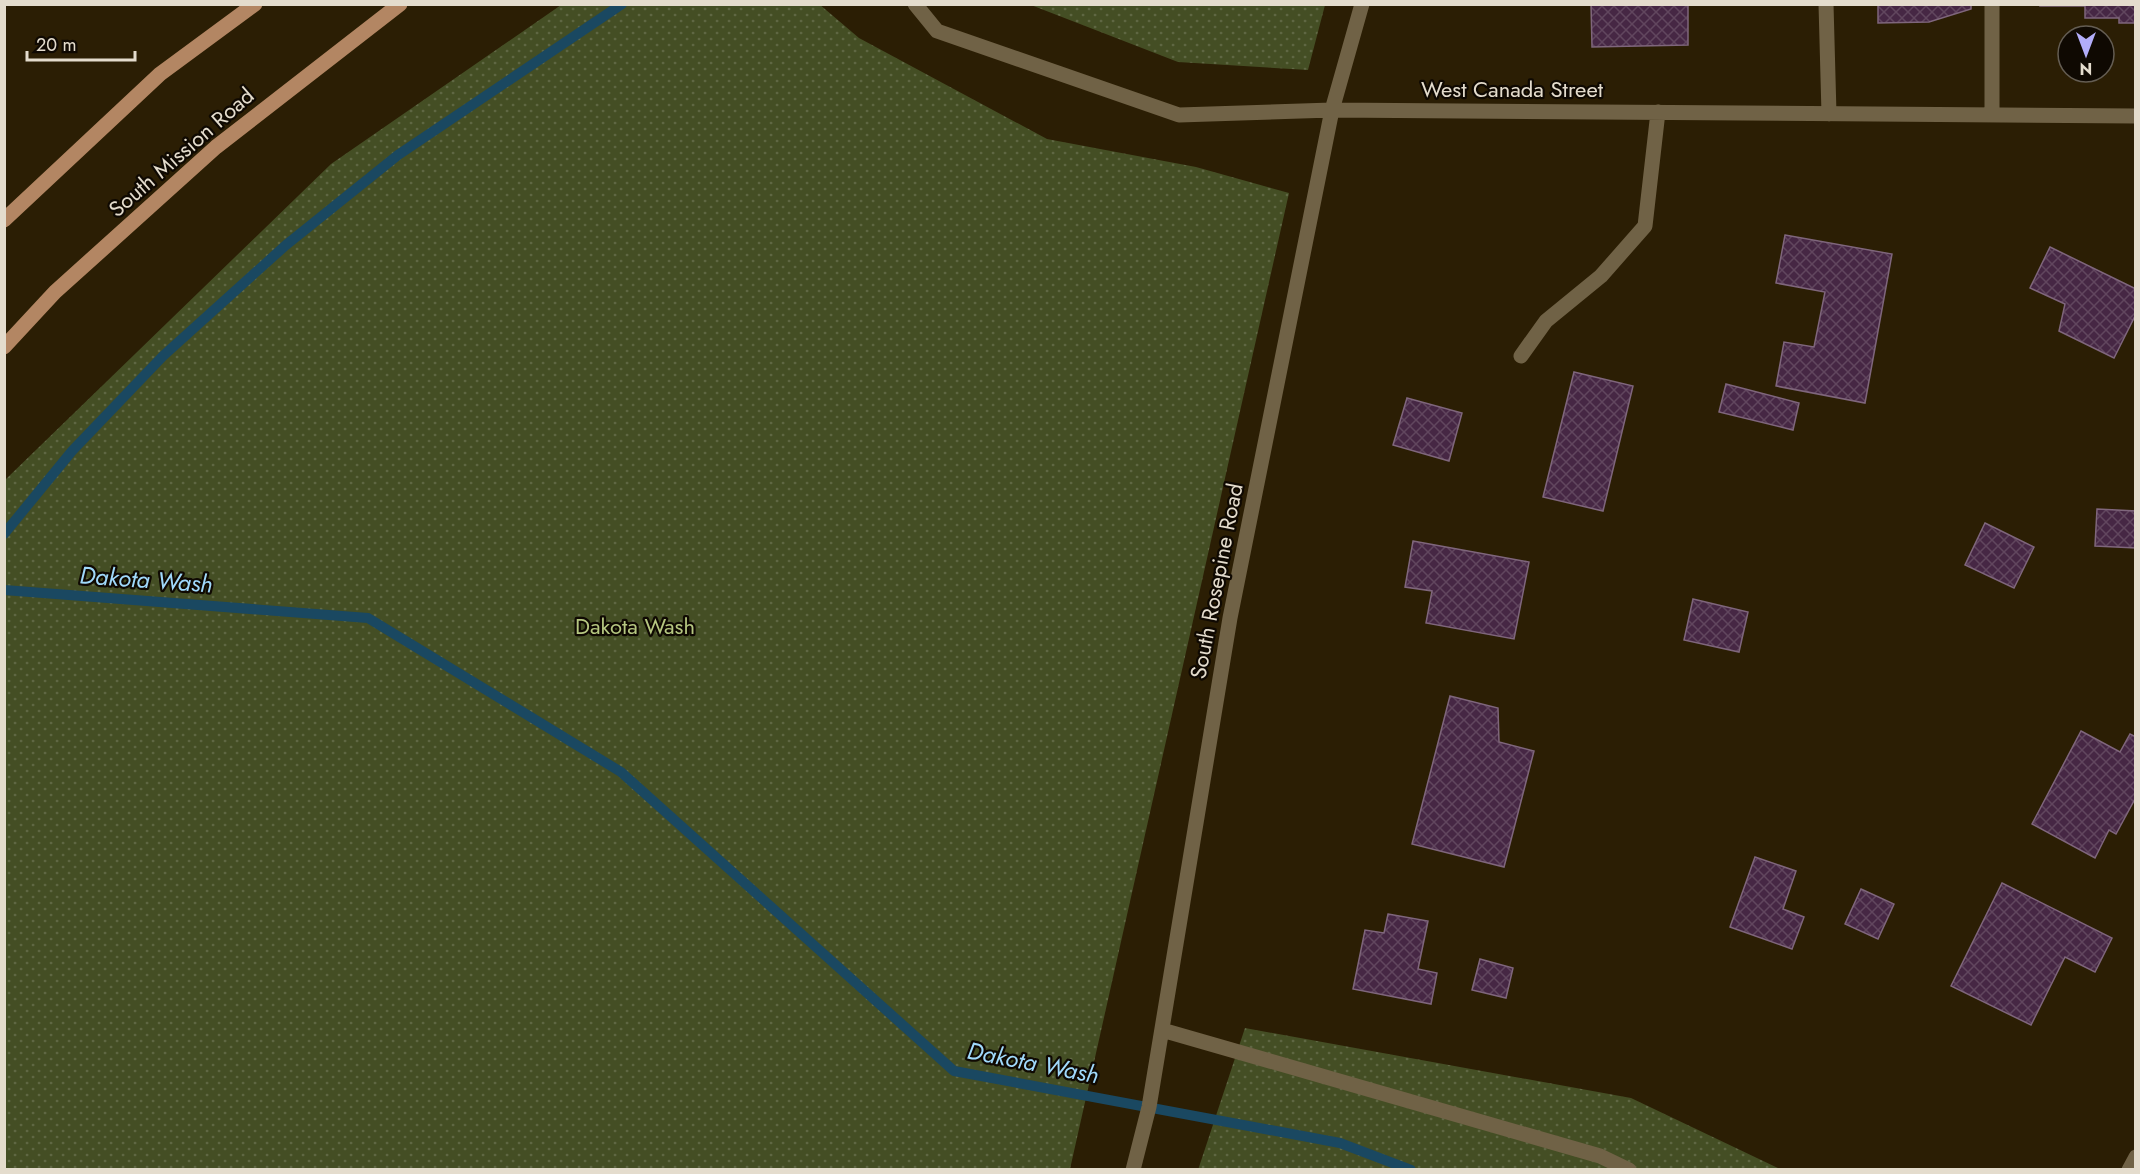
<svg xmlns="http://www.w3.org/2000/svg" width="2140" height="1174" font-family="Jost,sans-serif">
<style>
.green{fill:url(#green-dots)}
.lines{fill:none;stroke-linecap:round;stroke-linejoin:round}
.stream{stroke:#1a4861;stroke-width:10}
.building{fill:url(#building-cross-hatch);stroke:#7f667c;stroke-width:1.5}
.minor{stroke:#706246;stroke-width:15}
.major{stroke:#b38663;stroke-width:15}
.labels{text-anchor:middle;stroke-width:4.5;stroke-linejoin:round;paint-order:stroke}
.street-label{font-size:22px;fill:#e4dccd;stroke:#0f0902}
.park-label{font-size:22px;fill:#b6c781;stroke:#0f0902}
.water-label{font-size:24px;font-style:italic;fill:#a0d9fb;stroke:#0f0902}
</style>
<defs>
<pattern id="green-dots" width="8" height="8" patternUnits="userSpaceOnUse" patternTransform="scale(1.5)"><rect width="8" height="8" fill="#444e24"/><path d="M2 2h.1M6 6h.1" fill="none" stroke="#5f6743" stroke-width="1.8" stroke-linecap="round"/></pattern>
<pattern id="building-cross-hatch" width="8" height="8" patternUnits="userSpaceOnUse" patternTransform="scale(1.5)"><rect width="8" height="8" fill="#462744"/><path d="M0 0l8 8M0 8l8-8" fill="none" stroke="#61465e"/></pattern>
</defs>
<rect width="100%" height="100%" fill="#2b1e04"/>
<path class="green" d="M819,4L859,38L1047,139L1196,167L1289,193L1070,1169H5V480L331,164L561,5Z
M1031,5H1030H1325L1308,70L1178,62Z
M1245,1028L1631,1098L1780,1169L1198,1170Z"/>
<g class="lines">
<path class="stream" d="M4,534L72,451L163,356L286,245L398,155L622,4
M4,590L368,618L621,772L954,1071L1340,1143L1411,1170"/>
</g>
<path class="building" d="M1591,4H1688V45L1592,47Z
M1878,4H1971V9L1929,22L1878,23Z
M2040,4H2136V23H2119V18H2085V6H2040Z
M1785,235L1892,254L1865,403L1776,386L1784,342L1814,347L1825,292L1776,283Z
M2050,247L2136,289V314L2114,358L2059,331L2065,304L2030,288Z
M1574,372L1633,386L1603,511L1543,497Z
M1726,384L1799,403L1793,430L1719,412Z
M1407,398L1462,413L1449,461L1393,445Z
M2097,509L2136,511V548L2095,546Z
M1985,523L2034,547L2014,588L1965,565Z
M1413,541L1529,562L1514,639L1426,623L1432,591L1405,587Z
M1693,599L1748,612L1739,652L1684,640Z
M1450,696L1498,708L1499,742L1534,751L1504,867L1412,844Z
M2081,731L2120,752L2130,734L2136,737V797L2116,834L2109,830L2095,858L2032,824Z
M1755,857L1796,871L1783,909L1804,917L1792,949L1730,927Z
M2002,883L2112,938L2095,972L2065,957L2031,1025L1951,986Z
M1861,889L1894,904L1878,939L1845,924Z
M1388,914L1428,921L1418,969L1437,973L1431,1004L1353,989L1365,930L1384,933Z
M1480,959L1513,968L1506,998L1472,990Z"/>
<g class="lines">
<path class="minor" d="M915,4L937,31L1179,115L1332,110L2136,116
M1826,4L1829,114
M1992,4V115
M1521,356L1546,321L1601,276L1645,226L1658,112
M1162,1030L1600,1156L1629,1170
M1133,1170L1149,1107L1230,618L1332,110L1362,4
M2129,1170L2136,1157"/>
<path class="major" d="M4,220L160,74L255,4
M4,347L55,292L216,147L400,4"/>
</g>
<g class="labels">
<g class="street-label">
<text x="1512" y="97">West Canada Street</text>
<text transform="translate(181 152) rotate(-41)" y="8">South Mission Road</text>
<text transform="translate(1216 581) rotate(-79)" y="8">South Rosepine Road</text>
</g>
<g class="park-label">
<text x="635" y="634">Dakota Wash</text>
</g>
<g class="water-label">
<text transform="translate(146 580) rotate(4)" y="8">Dakota Wash</text>
<text transform="translate(1033 1063) rotate(11)" y="8">Dakota Wash</text>
</g>
</g>
<rect width="2140" height="1174" fill="none" stroke="#e4dccd" stroke-width="12"/>
<g transform="translate(2086 54) rotate(180)"><circle r="28" fill="#0f0902" stroke="#645d53" stroke-width="1.5"/>
<path d="M0-4.5L10 22L0 15L-10 22Z" fill="#b2adf9"/>
<text y="-9" font-size="16" font-weight="bold" text-anchor="middle" fill="#e4dccd">N</text>
</g>
<path d="M27 51v9h108v-9" fill="none" stroke="#e4dccd" stroke-width="3"/>
<text x="36" y="51" font-size="18" fill="#e4dccd" stroke="#0f0902" stroke-width="4.5" paint-order="stroke">20 m</text>
</svg>
